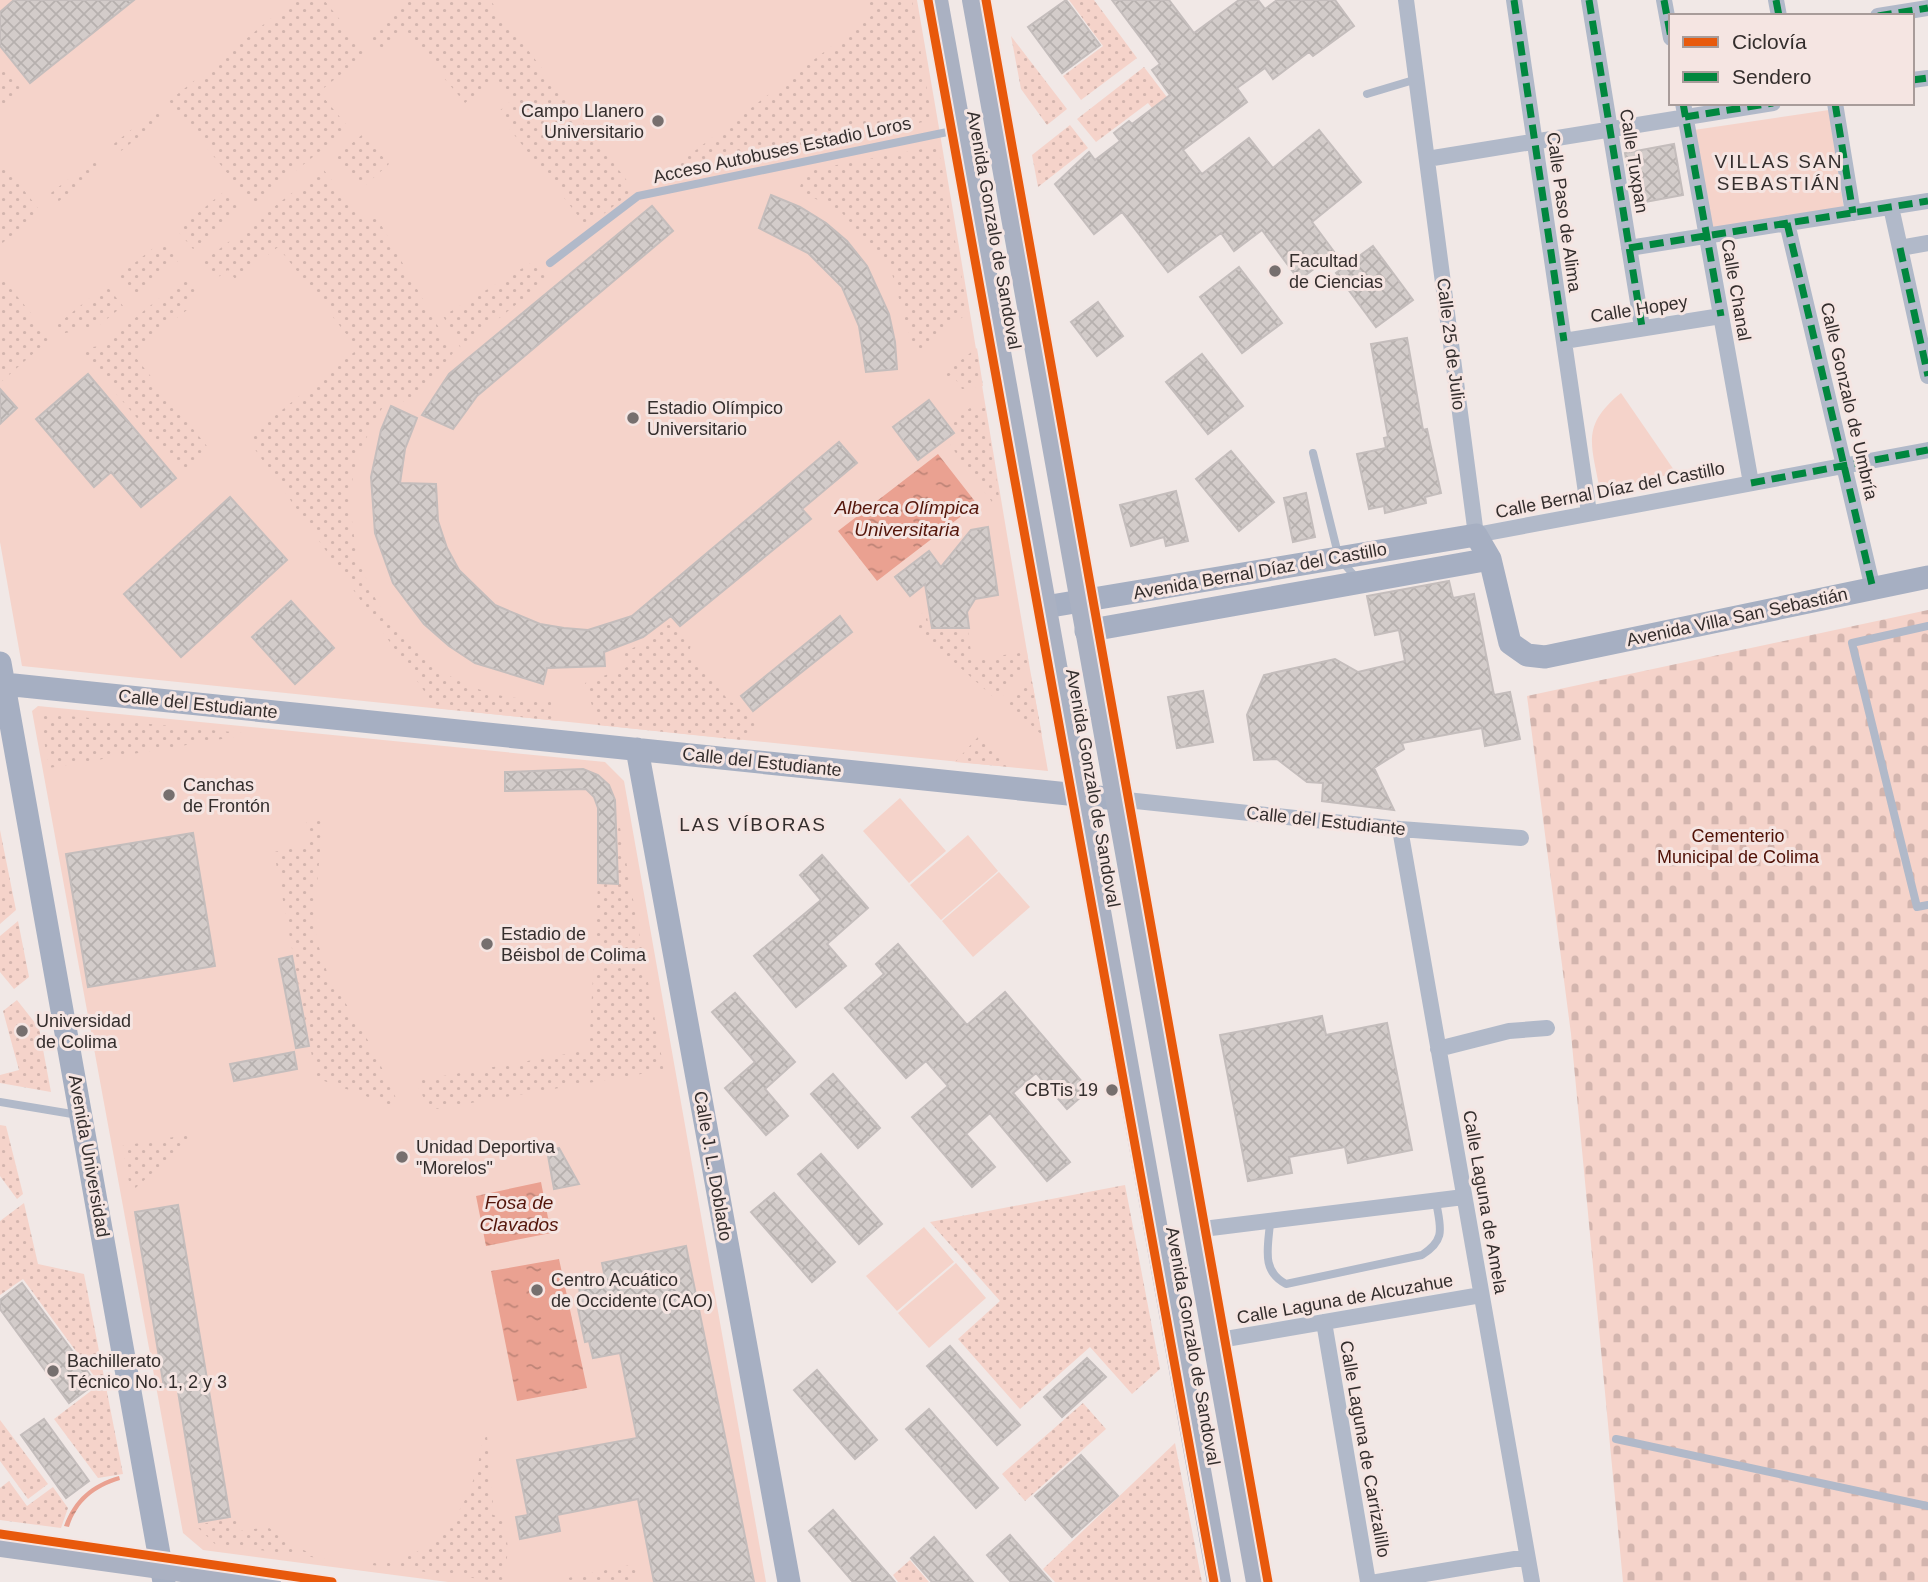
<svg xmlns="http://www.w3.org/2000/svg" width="1928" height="1582" font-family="Arial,sans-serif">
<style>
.cemetery{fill:url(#cemetery-stones)}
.park{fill:#f5d3ca}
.garden{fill:url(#garden-dots)}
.water{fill:url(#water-ripples)}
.building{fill:url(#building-cross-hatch);stroke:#c4bdbc;stroke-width:2}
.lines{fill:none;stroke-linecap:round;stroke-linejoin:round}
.lane{stroke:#b1b9c9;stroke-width:8}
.street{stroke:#b1b9c9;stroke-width:16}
.secondary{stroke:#a6afc2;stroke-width:23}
.primary{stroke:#aab1c2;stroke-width:24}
.quiet{stroke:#00873e;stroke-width:7;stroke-dasharray:14 7;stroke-linecap:butt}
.cycleway-casing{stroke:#f5e5e2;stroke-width:13}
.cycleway{stroke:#e8590c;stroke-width:9}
.poi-dot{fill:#766f6e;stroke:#f5e5e2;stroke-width:2.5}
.labels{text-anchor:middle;stroke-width:6;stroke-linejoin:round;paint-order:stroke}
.poi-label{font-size:18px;fill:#342e2d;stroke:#f5e5e2;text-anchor:start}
.street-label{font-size:18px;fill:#342e2d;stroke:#f5e5e2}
.park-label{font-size:18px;fill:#4f1005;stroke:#f5e5e2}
.neighbourhood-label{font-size:19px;letter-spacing:2px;fill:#342e2d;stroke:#f5e5e2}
.water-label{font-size:19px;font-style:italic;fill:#54150a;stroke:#f5e5e2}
</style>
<defs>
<pattern id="cemetery-stones" width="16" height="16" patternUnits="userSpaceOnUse" patternTransform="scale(1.75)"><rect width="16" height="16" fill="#f5d3ca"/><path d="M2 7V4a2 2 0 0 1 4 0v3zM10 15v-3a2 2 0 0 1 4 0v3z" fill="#d3b5ae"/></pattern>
<pattern id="garden-dots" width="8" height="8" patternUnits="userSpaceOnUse" patternTransform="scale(1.75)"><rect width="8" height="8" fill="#f5d3ca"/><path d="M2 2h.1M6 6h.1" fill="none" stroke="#d3b5ae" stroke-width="1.8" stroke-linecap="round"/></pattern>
<pattern id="water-ripples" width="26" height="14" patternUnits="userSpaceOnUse" patternTransform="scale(1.75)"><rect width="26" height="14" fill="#eaa191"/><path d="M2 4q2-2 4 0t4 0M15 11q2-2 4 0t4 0" fill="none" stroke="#be8477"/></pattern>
<pattern id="building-cross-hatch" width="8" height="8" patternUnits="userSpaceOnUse" patternTransform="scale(1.75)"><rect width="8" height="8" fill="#d3ccca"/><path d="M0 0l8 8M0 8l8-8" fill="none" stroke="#b6b0ae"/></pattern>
</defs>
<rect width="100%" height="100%" fill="#f1e8e6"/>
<path class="cemetery" d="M1928,610V1582H1623L1571,1034L1527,696Z"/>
<path class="park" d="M0,0H917C962,257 1002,515 1048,771L22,666L0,542Z
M1829,110L1844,210L1710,229L1694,130Z
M1621,393L1676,473L1600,491C1592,445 1580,426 1621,393Z
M38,706L605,762L624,781L766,1582H448L203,1550L183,1533L32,711Z
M900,798L946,851L909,883L863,831Z
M968,835L998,871L941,920L910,885Z
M999,872L1030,907L973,957L942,921Z
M924,1227L954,1262L897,1311L866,1276Z
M956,1263L986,1298L929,1348L898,1313Z"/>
<path class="garden" d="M294,0H324L367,53L319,92L349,128L253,205L169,101Z
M408,0H490L634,190L587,227L497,113L511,101L493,80L465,103L405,32L380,53L367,36Z
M865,0H912L932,120L658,179L875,13Z
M1069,0H1094L1137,58L1081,100L1063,76L1103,46Z
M1011,36L1067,109L1047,125L1021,89Z
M6,67L25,90L0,111V72Z
M1144,67L1198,138L1184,149L1148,103L1096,142L1077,119Z
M159,107L166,115L116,155L110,147Z
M1070,125L1088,148L1038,187L1032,155Z
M363,134L389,164L361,189L335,157Z
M938,146L968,313L920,350L911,341L891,270L842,213L799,190L805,171Z
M97,157L104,165L54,205L47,196Z
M0,160L41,212L0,245Z
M323,169L365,223L375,214L453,353L411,404L389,396C376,419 362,442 355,468C348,492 351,518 355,542C369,612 421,674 491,693C510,699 531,699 550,700L558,721L436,708L247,438L358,349L278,247L236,280L228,270L213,281L200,264Z
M226,190L242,210L193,249L177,230Z
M166,238L182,258L132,297L117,277Z
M536,260L549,278L461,349L443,316Z
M0,275L51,338L1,382L0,380Z
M186,277L197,291L182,303L187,310L132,353L210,450L183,472L78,349L100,346Z
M106,285L123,306L97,327L60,334L54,327Z
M977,348L983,386L962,389L952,374L945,379L941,375Z
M985,406L999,496L992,502L950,445L961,436L951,423L970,408Z
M926,609L929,631H968L972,659L1027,652L1029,666L998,701L912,625Z
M670,620L691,644L689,653L730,702L743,707L759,725L741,740L598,725L585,683L627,667L624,652L644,643Z
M1031,676L1042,735L1007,703Z
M39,713L252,734L49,768Z
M978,737L1010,767L955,762Z
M615,800L664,1070L430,1110L415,1081L589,1050L598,883H618Z
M323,818L315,907L317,941L327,972L373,1049L401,1109L316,1078L274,852L308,844L306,822Z
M0,830L16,910L0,924Z
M18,921L29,977L14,989L0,972V936Z
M17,1000L39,1028L51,1092L0,1083V1075L19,1070L3,1011Z
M0,1125L6,1126L23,1194L17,1199L0,1176Z
M197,1133L131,1192L122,1146Z
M1125,1185L1160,1369L1132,1394L1090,1347L1020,1409L958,1339L1000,1301L930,1222Z
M24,1203L38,1264L84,1274L123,1474L98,1478L54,1419L100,1384L23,1279L0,1295V1221Z
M1083,1403L1106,1429L1025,1501L1002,1474Z
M0,1420L48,1484L28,1499L0,1461Z
M483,1436H487L493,1500L491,1514L504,1519L508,1549L504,1582L364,1564C376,1562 391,1562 403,1558C455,1539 477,1487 483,1436Z
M1175,1443L1202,1582H1055L1043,1569Z
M9,1481L27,1506L53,1487L68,1508L61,1528L0,1520V1488Z
M238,1518L240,1531L268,1527L288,1544L326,1559L215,1544L195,1525Z
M910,1560L929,1582H898L893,1575Z
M635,1564L639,1582H548Z"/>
<path class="water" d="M938,454L977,504L877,581L838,531Z
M541,1182L551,1233L486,1246L476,1196Z
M559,1259L587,1388L517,1401L491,1271Z
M119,1476L120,1480C94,1488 77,1502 69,1527L64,1526C74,1499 91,1484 119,1476Z"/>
<path class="building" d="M14,0H134L30,83L0,46V12Z
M1066,0L1100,45L1062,73L1028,27Z
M1112,0H1169L1194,33L1239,0H1258L1265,9L1277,0H1335L1354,26L1313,56L1309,52L1273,79L1265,68L1237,88L1247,102L1183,150L1202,174L1249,138L1273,168L1319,130L1361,182L1312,222L1335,253L1299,280L1262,230L1234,251L1221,233L1168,272L1122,212L1094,234L1055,184L1089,152L1095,160L1120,141L1114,133L1129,121L1132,124L1170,95L1152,70L1160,64Z
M1674,144L1683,195L1634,204L1625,153Z
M771,195L800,207L826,223L847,241L867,266L889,314L895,342L897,369L866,372L859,326L842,287L808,253L759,228Z
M652,206L673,231L477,396L453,429L422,415L449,374Z
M1373,246L1413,300L1376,327L1336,273Z
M1239,267L1282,323L1242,353L1200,297Z
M1098,302L1123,336L1097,356L1071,322Z
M1407,338L1423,430L1427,429L1441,493L1425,497L1426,503L1385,513L1384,506L1369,509L1357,454L1386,448L1384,438L1388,437L1371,344Z
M1202,354L1243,406L1208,434L1166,382Z
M88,374L176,478L141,507L111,472L94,487L36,419Z
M0,389L17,408L0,424Z
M929,400L954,433L918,460L893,427Z
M391,406L417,418L405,449L400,483L436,484L438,521L447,548L459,570L495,605L540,624L564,628L588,630L632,616L839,442L857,463L802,509L811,519L680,626L671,616L643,637L604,652L605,666L547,668L543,684L475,663L449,646L424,624L393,583L375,533L371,477L381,430Z
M1231,451L1274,502L1239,531L1196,479Z
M1176,491L1188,541L1166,546L1164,537L1131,546L1120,505Z
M1306,493L1315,537L1293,542L1284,498Z
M230,497L287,560L181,657L124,594Z
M988,527L998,595L975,599L967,612L969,628H932L925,584L910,596L895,577L929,551L941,567L971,530Z
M1449,581L1453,598L1474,594L1494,695L1510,692L1520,739L1485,746L1482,728L1402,743L1404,749L1374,768L1394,810L1322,801L1323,783L1307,782L1277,759L1254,760L1247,715L1264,675L1335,659L1358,672L1405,661L1399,630L1375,635L1367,596Z
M291,601L334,648L295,684L252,637Z
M840,616L852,632L753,711L741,696Z
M1203,691L1213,742L1177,748L1168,697Z
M583,769L598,775L609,785L615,800L618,884L598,883V808L594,797L586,789L505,791V772Z
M193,833L215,966L88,987L66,854Z
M822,855L868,908L827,944L846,966L796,1007L754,956L821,900L800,875Z
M898,944L967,1025L1005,992L1089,1090L1067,1109L1036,1073L1013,1093L1070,1162L1047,1181L990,1113L966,1134L995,1167L972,1187L912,1117L948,1086L926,1061L906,1078L845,1008L884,974L876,964Z
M292,956L309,1046L296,1048L279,959Z
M735,993L795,1062L765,1089L788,1116L766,1135L725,1088L755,1062L712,1012Z
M1322,1016L1326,1035L1387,1023L1412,1150L1348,1163L1345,1147L1289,1157L1292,1173L1248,1181L1220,1035Z
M294,1052L297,1069L234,1081L230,1064Z
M833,1074L880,1128L858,1148L811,1094Z
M559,1148L579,1184L554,1189L547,1150Z
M821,1154L882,1224L859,1244L798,1174Z
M774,1193L835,1262L812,1282L751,1212Z
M178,1205L230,1517L199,1522L177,1385L164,1387L135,1212Z
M686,1246L730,1461L754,1582H654L638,1499L557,1515L560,1531L520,1539L516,1517L528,1515L517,1460L637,1438L620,1353L593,1358L589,1341L585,1342L577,1304L582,1303L579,1288L606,1283L602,1263Z
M22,1283L96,1383L69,1403L0,1309V1300Z
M950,1346L1020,1425L997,1445L927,1366Z
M1087,1358L1106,1377L1062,1417L1044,1397Z
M817,1370L877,1440L855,1459L794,1390Z
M929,1409L998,1488L976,1508L906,1429Z
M44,1419L89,1481L66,1498L21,1435Z
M1081,1455L1118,1496L1072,1537L1035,1496Z
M833,1510L895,1582H853L809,1531Z
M1010,1535L1051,1582H1011L987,1555Z
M934,1537L973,1582H932L911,1558Z"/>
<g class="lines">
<path class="lane" d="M1367,94L1417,79
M550,263L638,196L957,130
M1313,453L1339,558L1358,580
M1928,626L1852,643L1917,907L1928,905
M0,1102L78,1115
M1270,1223C1268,1248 1261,1271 1286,1284L1422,1255C1447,1239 1440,1227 1436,1201
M1616,1439L1928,1506"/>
<path class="street" d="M1406,0L1476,535L1928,450
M1514,0L1589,513
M1589,0L1642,327
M1664,0L1671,38
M1776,0L1779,16
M1878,16L1928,8
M1912,80L1928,78
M1683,103L1751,483
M1835,103L1853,213
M1427,159L1773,103
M1891,207L1900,248L1928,243
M1787,223L1873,589
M1629,248L1928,201
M1900,248L1928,376
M1564,341L1721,316
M1117,799L1400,829L1521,838
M1400,829L1532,1582
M1438,1049L1509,1031L1547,1028
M1195,1230L1464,1197
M1324,1322L1368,1582
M1214,1341L1481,1295
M1377,1582L1527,1557"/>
<path class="secondary" d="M1045,607L1476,535L1490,559L1510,643L1527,655L1545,657L1928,577
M1086,631L1490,559
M0,663L164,1582
M4,684L1117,799
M637,749L789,1582"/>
<path class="primary" d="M936,0L1219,1582
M974,0L1258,1582
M0,1545L269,1582"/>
<path class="quiet" d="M1514,0L1564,341
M1589,0L1642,327
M1664,0L1671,38
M1776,0L1779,16
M1878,16L1928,8
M1912,80L1928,78
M1683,103L1721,316
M1835,103L1853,213
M1685,117L1773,103
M1787,223L1873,589
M1629,248L1928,201
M1900,248L1928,376
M1751,483L1928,450"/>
<defs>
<path id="cycleway" d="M928,0L1214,1582
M986,0L1268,1582
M0,1534L332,1582"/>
</defs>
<use href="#cycleway" class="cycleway-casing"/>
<use href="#cycleway" class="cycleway"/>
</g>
<g class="poi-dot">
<circle cx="658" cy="121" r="7"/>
<circle cx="1275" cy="271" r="7"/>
<circle cx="633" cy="418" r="7"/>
<circle cx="169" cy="795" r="7"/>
<circle cx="487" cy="944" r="7"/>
<circle cx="22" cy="1031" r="7"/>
<circle cx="1112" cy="1090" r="7"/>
<circle cx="402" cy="1157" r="7"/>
<circle cx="537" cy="1290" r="7"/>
<circle cx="53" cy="1371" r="7"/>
</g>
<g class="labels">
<g class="poi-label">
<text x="644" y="117" text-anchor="end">Campo Llanero<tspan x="644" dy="21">Universitario</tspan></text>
<text x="1289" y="267">Facultad<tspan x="1289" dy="21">de Ciencias</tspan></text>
<text x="647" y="414">Estadio Olímpico<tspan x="647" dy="21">Universitario</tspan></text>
<text x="183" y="791">Canchas<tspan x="183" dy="21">de Frontón</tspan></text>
<text x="501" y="940">Estadio de<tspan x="501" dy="21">Béisbol de Colima</tspan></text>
<text x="36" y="1027">Universidad<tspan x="36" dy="21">de Colima</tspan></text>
<text x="1098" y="1096" text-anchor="end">CBTis 19</text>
<text x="416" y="1153">Unidad Deportiva<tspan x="416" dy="21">"Morelos"</tspan></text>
<text x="551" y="1286">Centro Acuático<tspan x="551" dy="21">de Occidente (CAO)</tspan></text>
<text x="67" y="1367">Bachillerato<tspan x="67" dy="21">Técnico No. 1, 2 y 3</tspan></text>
</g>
<g class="street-label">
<text transform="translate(782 150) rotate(-12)" y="6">Acceso Autobuses Estadio Loros</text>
<text transform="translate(1634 161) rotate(81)" y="6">Calle Tuxpan</text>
<text transform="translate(1564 212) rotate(82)" y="6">Calle Paso de Alima</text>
<text transform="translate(994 230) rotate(80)" y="6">Avenida Gonzalo de Sandoval</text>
<text transform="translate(1736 290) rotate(80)" y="6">Calle Chanal</text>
<text transform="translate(1639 309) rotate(-9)" y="6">Calle Hopey</text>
<text transform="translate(1451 344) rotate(83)" y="6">Calle 25 de Julio</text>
<text transform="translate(1849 401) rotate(77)" y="6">Calle Gonzalo de Umbría</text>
<text transform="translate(1610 490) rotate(-11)" y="6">Calle Bernal Díaz del Castillo</text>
<text transform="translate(1260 571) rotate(-10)" y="6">Avenida Bernal Díaz del Castillo</text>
<text transform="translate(1737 617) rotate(-12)" y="6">Avenida Villa San Sebastián</text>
<text transform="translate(198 704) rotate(6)" y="6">Calle del Estudiante</text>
<text transform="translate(762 762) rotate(6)" y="6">Calle del Estudiante</text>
<text transform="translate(1093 788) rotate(80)" y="6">Avenida Gonzalo de Sandoval</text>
<text transform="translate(1326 821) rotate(6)" y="6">Calle del Estudiante</text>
<text transform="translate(89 1156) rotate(80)" y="6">Avenida Universidad</text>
<text transform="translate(713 1166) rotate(80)" y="6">Calle J. L. Doblado</text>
<text transform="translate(1485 1202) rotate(80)" y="6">Calle Laguna de Amela</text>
<text transform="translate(1345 1299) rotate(-10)" y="6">Calle Laguna de Alcuzahue</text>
<text transform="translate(1193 1346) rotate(80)" y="6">Avenida Gonzalo de Sandoval</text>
<text transform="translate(1365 1449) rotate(80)" y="6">Calle Laguna de Carrizalillo</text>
</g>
<g class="park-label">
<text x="1738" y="842">Cementerio<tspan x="1738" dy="21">Municipal de Colima</tspan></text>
</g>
<g class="neighbourhood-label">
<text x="1779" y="168">VILLAS SAN<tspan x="1779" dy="22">SEBASTIÁN</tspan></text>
<text x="753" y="831">LAS VÍBORAS</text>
</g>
<g class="water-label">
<text x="907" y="514">Alberca Olímpica<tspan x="907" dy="22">Universitaria</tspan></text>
<text x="519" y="1209">Fosa de<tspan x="519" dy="22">Clavados</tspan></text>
</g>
</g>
<rect x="1669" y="14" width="245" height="91" fill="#f5e5e2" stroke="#a89c9a" stroke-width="2"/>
<rect x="1683" y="37" width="35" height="10" fill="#e8590c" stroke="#a89c9a" stroke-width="2"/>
<text x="1732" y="49" font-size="21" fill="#342e2d">Ciclovía</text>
<rect x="1683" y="72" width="35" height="10" fill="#00873e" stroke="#a89c9a" stroke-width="2"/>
<text x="1732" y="84" font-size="21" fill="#342e2d">Sendero</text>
</svg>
